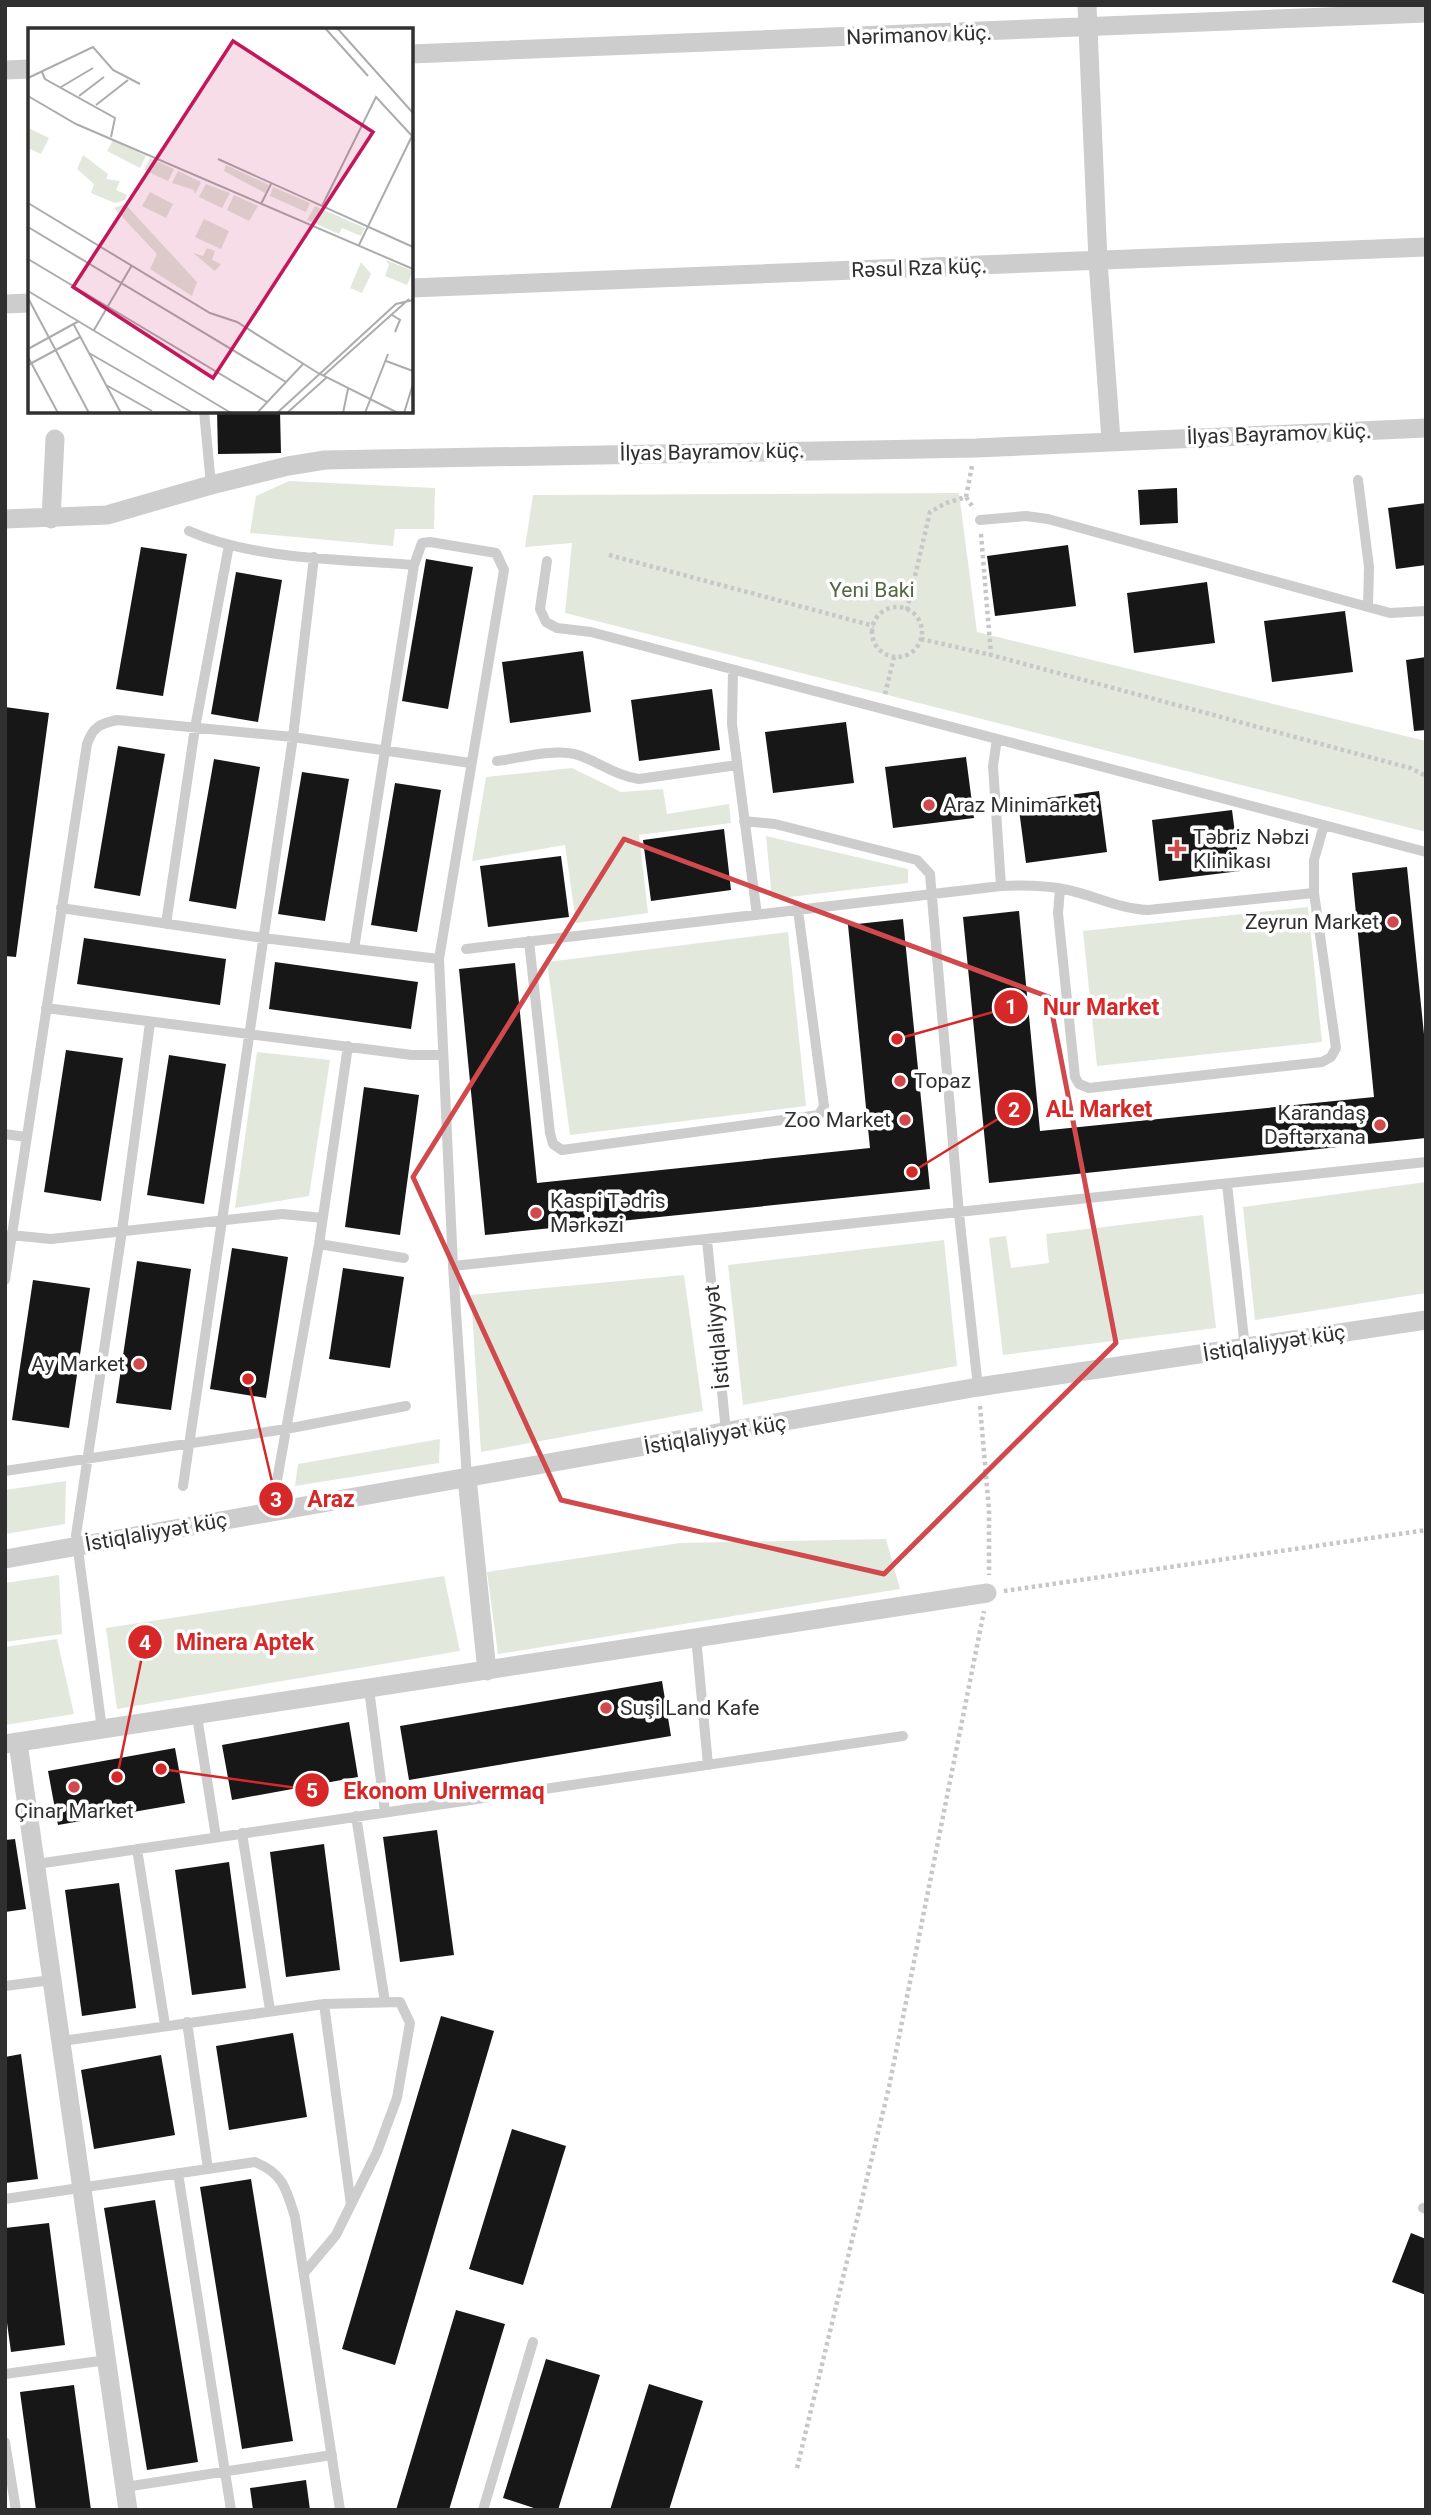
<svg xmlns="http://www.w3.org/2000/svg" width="1431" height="2515" font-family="Roboto,sans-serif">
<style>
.green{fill:#e3e8dd}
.building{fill:#171717}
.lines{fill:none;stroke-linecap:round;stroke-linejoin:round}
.path{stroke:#c7c7c7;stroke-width:4.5;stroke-dasharray:3.5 3.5;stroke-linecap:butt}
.lane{stroke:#cdcdcd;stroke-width:10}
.street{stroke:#cdcdcd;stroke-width:19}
.marked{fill:none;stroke:#d0494c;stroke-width:5;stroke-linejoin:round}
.poi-dot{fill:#d0494c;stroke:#fff;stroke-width:2.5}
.labels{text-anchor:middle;stroke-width:7;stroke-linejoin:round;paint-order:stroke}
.street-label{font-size:21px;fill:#303030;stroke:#fff}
.park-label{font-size:21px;fill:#526743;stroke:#fff}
.poi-label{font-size:21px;fill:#303030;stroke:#fff;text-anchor:start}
.inset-road{fill:none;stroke:#acacac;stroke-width:2}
.view{fill:#c2185b;fill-opacity:0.15;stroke:#c2185b;stroke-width:3.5}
.inset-edge{fill:none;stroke:#303030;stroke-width:3.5}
.leader{fill:none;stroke:#d62828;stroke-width:2.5}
.callout-dot{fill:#d62828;stroke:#fff;stroke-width:2.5}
.mark-label{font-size:21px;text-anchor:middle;font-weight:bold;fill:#fff}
.callout-label{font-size:23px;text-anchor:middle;font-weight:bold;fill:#d62828;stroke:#fff;stroke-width:7;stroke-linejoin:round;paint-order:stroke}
</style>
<rect width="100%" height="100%" fill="#fff"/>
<path class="green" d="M289,481L435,488L434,529H395L393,546L250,533L256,496Z
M959,493L977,632L1426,741V832L565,613L572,543L525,547L533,495Z
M572,768L621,792L663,789L667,814L729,804L731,823L639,835L648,913L576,923L565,845L472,861L486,777Z
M766,836L908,869V883L772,899Z
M1308,907L1322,1042L1097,1066L1083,931Z
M788,932L806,1106L570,1135L547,962Z
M257,1052L330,1060L309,1196L235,1208Z
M1426,1182V1293L1255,1320L1243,1207Z
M1203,1215L1216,1328L1003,1355L989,1238L1006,1236L1011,1268L1049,1263L1046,1234Z
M944,1240L957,1366L743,1405L728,1265Z
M684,1275L703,1411L481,1452L471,1295Z
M440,1439L439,1463L295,1486L298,1464Z
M66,1481L65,1524L5,1534V1490Z
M886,1539L900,1589L498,1654L487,1572L680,1543Z
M59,1575L62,1634L5,1642V1583Z
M444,1576L460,1651L117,1709L106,1628Z
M57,1639L74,1714L5,1725V1647Z"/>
<path class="building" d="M217,411H280L281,453L218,454Z
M1177,488L1178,523L1140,525L1138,490Z
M1426,503V565L1396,569L1388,508Z
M1068,545L1076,606L995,616L987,556Z
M141,547L187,554L163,696L116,689Z
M426,559L473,567L448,709L402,701Z
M236,572L282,580L258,722L211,714Z
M1207,582L1215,643L1134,653L1127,593Z
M1345,611L1353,672L1272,682L1264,621Z
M583,651L591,712L510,723L502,662Z
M1426,657V730L1414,731L1406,660Z
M712,689L720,750L639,761L631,700Z
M5,707L49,713L16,957L5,956Z
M846,722L854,783L773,793L765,732Z
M118,746L165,754L140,896L94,888Z
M966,757L974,818L893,828L885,767Z
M214,759L260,767L236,909L189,901Z
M302,772L349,779L325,921L278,914Z
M395,783L441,790L417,932L371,925Z
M1099,791L1107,852L1026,863L1018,802Z
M1232,810L1240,871L1159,881L1152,820Z
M724,829L731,890L651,901L643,840Z
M561,856L569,917L488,927L480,866Z
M1407,867L1426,1054V1138L989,1183L963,917L1019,911L1040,1131L1374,1097L1352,873Z
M903,919L930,1189L485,1235L459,969L515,963L537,1183L870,1148L848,925Z
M84,938L226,959L220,1005L77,984Z
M275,962L418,982L411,1029L269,1009Z
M66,1050L123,1058L101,1201L44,1192Z
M169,1055L226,1064L204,1204L147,1195Z
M364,1087L419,1095L400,1235L345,1227Z
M232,1248L288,1257L266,1398L210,1389Z
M137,1261L191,1269L171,1410L116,1403Z
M343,1268L404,1277L390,1368L329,1359Z
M33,1280L90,1288L69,1428L12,1420Z
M662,1681L671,1736L409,1780L400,1726Z
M349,1722L358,1777L232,1800L222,1745Z
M175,1748L185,1803L58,1825L48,1771Z
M437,1830L454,1955L400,1962L383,1837Z
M15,1839L26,1909L5,1912V1840Z
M324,1844L340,1970L286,1977L270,1852Z
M229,1862L246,1988L192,1995L175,1870Z
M119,1883L136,2008L82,2016L65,1890Z
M441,2016L494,2031L395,2365L342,2349Z
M293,2033L307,2117L229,2130L216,2046Z
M21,2054L38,2179L5,2183V2057Z
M161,2055L175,2135L94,2149L81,2070Z
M512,2129L566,2146L523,2285L469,2269Z
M251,2179L293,2441L242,2449L200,2187Z
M155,2200L198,2462L147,2470L104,2208Z
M49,2223L65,2345L11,2352L5,2308V2228Z
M1411,2233L1426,2239V2295L1392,2282Z
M456,2310L505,2324L449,2510H396Z
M546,2359L600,2375L558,2510H540L503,2498Z
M649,2384L703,2401L669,2510H610Z
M74,2385L91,2510H36L20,2392Z
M306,2480L310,2510H253L250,2488Z"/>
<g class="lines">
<path class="path" d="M966,497L972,466
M981,534L991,655
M609,555L874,626
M872 632a25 25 0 1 1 50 0a25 25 0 1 1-50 0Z
M907,610L930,512L946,503L966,497L974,509
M921,639L991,655L1410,768L1426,776
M885,694L894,657
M980,1406L989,1510V1575
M1004,1591L1426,1530
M797,2468L889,2087L984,1611"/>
<path class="lane" d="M204,411L211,485
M1358,480L1369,567L1368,607
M980,520L1026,516L1048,519L1390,613L1426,611
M189,531C254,560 343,559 414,565L422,543L430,542L496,553L504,570L439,959L453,1266L467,1478
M547,561L540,609L546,622L557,628L591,632L1426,852
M733,670L732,724L757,915
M997,739L993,766L1001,886
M497,761C521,758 554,748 578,755C599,762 616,776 639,779L737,765
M744,821L775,824L917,860L930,874L959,1214L978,1387
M1060,889L1058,913L1075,1077L1079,1084L1089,1088L1322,1062L1331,1057L1336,1048L1314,893V860L1324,825
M61,908L263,938L439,959
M166,924L195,728L229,545
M529,941L550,1133L553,1144L562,1150L819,1115L824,1106L798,910
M354,949L414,565
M466,949L1001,886C1024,885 1046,885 1068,890C1095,896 1121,909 1148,910L1314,893
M46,1008L412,1055H443
M5,1134L25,1137
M1227,1184L1245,1348
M10,1235L51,1239L282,1214L323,1218
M707,1240L726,1432
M319,1244L404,1258
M453,1266L1426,1162
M5,1280L87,744C93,727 99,724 117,720L293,737L470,763
M5,1471L286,1429L406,1406
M183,1486L293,737L314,557
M276,1510V1486L319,1244L348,1046
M696,1637L708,1765
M369,1689L385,1812
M197,1716L216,1837
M102,1729L76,1535L122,1231L150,1023
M356,1816L385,2002
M242,1833L270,2010
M137,1849L165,2025
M37,1864L903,1736
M5,1986L51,1980
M187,2022L208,2169
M62,2041L324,2004
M178,2173L231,2510
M5,2199L255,2162C284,2174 286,2189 295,2217L340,2510
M1423,2208L1426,2209
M304,2273L336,2235L377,2152L397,2098L410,2023L400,2002L324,2004L351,2205
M5,2374L107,2360
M5,2442L16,2510
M125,2487L332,2455
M483,2510L533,2342"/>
<path class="street" d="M1087,5L1098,261L1111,440
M411,54L1426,13
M5,70L30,69
M411,288L1426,247
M5,304L30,303
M5,519L107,515L211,485L288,466L325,460L976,448L1426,428
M51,519L55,439
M467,1478L487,1671
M5,1559L978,1387L1426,1320
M18,1743L128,2510
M5,1744L987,1593"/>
</g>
<path class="marked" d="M624,839L1049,997L1116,1343L884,1574L561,1500L413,1177Z"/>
<g class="poi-dot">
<circle cx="929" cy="805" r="7"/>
<path d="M1173.5 838.5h7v7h7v7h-7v7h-7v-7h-7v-7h7z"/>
<circle cx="1393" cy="922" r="7"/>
<circle cx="900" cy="1081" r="7"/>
<circle cx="905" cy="1120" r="7"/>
<circle cx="1380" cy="1125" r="7"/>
<circle cx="536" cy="1213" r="7"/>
<circle cx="139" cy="1364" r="7"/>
<circle cx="606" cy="1708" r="7"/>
<circle cx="74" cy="1787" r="7"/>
</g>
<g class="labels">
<g class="street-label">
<text transform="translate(919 35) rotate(-2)" y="7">Nərimanov küç.</text>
<text transform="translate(919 268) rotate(-2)" y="7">Rəsul Rza küç.</text>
<text transform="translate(1279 434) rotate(-2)" y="7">İlyas Bayramov küç.</text>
<text transform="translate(712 452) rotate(-1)" y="7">İlyas Bayramov küç.</text>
<text transform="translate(717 1337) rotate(-96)" y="7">İstiqlaliyyət</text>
<text transform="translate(1274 1343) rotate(-9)" y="7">İstiqlaliyyət küç</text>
<text transform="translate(715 1435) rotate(-10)" y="7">İstiqlaliyyət küç</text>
<text transform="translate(156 1532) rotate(-10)" y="7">İstiqlaliyyət küç</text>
</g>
<g class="park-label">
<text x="872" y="597">Yeni Baki</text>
</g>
<g class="poi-label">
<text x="943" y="812">Araz Minimarket</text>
<text x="1193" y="844">Təbriz Nəbzi<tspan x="1193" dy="24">Klinikası</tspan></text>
<text x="1379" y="929" text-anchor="end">Zeyrun Market</text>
<text x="914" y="1088">Topaz</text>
<text x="1366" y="1120" text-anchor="end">Karandaş<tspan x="1366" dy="24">Dəftərxana</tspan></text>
<text x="891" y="1127" text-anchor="end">Zoo Market</text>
<text x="550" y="1208">Kaspi Tədris<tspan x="550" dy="24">Mərkəzi</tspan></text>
<text x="125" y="1371" text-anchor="end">Ay Market</text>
<text x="620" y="1715">Suşi Land Kafe</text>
<text x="74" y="1818" text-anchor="middle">Çinar Market</text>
</g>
</g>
<g transform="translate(28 28)">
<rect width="385" height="385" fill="#fff"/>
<path d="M0,100L21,110L13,126L0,120ZM85,112L118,128L112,140L79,123ZM55,127L80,146L78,151L92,153L88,162L99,167L97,172L87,175L63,165L66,156L49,141ZM122,130L146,141L140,153L116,142ZM198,137L241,157L237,165L196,143ZM150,143L173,154L167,166L166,162L144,155ZM178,156L202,165L194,180L171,169ZM245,159L282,175L278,184L242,168ZM122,164L145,176L138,190L114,178ZM206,167L230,178L221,193L199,182ZM97,176L169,254L164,268L122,241L129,226L86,180ZM287,178L337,200L333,208L314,200L311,206L279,192ZM176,191L201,203L193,221L167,209ZM179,220L187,223L184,232L193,236L187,243L165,225L175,228ZM358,232L385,243L379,257L357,248L361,237ZM333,234L343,246L334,265L322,260Z" fill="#e3e8dd"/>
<path class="inset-road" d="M297,0L340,48M309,0L385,85M14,44L17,51L87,90L83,109M0,50L65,19L85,42L112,56M33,59L65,40M0,68L48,96L385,241M51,68L76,49M68,77L100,52M190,131L385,219M0,175L182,285L209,294L290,345L370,385M233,176L243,156M294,178L348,69L385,109M0,199L258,354M331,217L384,108M0,231L239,374M0,263L203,385M0,270L61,385M364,287L372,292L367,304M46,297L93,385M66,302L104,237M0,321L51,293M61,325L165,385M0,329L30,385M358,333L385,343M0,337L52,309M295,348L381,271M78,357L124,383M229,385L275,336M249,385L368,276L385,272M259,385L298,350M315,385L320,361M337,385L360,326M376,385L385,356"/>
<path class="view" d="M205,13L345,104L185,350L45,259Z"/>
<rect width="385" height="385" class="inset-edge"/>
</g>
<path class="leader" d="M897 1039L1011 1007M912 1172L1014 1109M248 1379L276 1499M117 1777L145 1642M161 1769L312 1790"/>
<g class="callout-dot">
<circle cx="897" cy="1039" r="7"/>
<circle cx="912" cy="1172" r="7"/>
<circle cx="248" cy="1379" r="7"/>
<circle cx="117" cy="1777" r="7"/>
<circle cx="161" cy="1769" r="7"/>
<circle cx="1011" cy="1007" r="18"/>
<circle cx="1014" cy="1109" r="18"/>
<circle cx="276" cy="1499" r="18"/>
<circle cx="145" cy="1642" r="18"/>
<circle cx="312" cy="1790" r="18"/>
</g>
<g class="mark-label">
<text x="1011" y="1014">1</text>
<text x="1014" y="1117">2</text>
<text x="276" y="1507">3</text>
<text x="145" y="1650">4</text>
<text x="312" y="1798">5</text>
</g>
<g class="callout-label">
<text x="1101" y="1015">Nur Market</text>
<text x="1099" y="1117">AL Market</text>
<text x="331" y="1507">Araz</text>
<text x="245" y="1650">Minera Aptek</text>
<text x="444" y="1799">Ekonom Univermaq</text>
</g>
<rect width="1431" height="2515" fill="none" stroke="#303030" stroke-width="14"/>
</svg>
